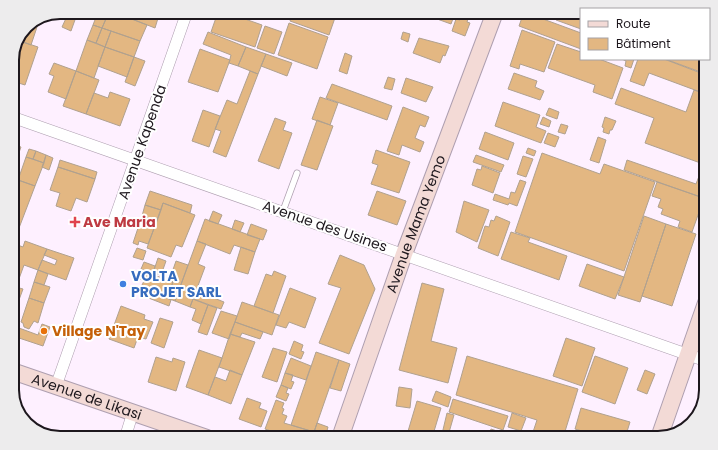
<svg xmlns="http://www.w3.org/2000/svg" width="718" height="450" font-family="Poppins,sans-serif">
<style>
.building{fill:#e3b782;stroke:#b0a18f}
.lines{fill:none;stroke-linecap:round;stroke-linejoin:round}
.service-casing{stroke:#ae9fb0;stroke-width:7}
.minor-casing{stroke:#ae9fb0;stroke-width:12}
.secondary-casing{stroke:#ae9fb0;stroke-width:18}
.service{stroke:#fff;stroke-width:5.5}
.minor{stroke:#fff;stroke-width:11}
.secondary{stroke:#f3dad6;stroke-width:16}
.health-dot{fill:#e0444e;stroke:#fff;stroke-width:1.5}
.shop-dot{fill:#3f7fe0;stroke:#fff;stroke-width:1.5}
.food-dot{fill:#e8710a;stroke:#fff;stroke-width:1.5}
.labels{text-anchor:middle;stroke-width:4;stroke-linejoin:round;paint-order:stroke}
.street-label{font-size:14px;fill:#1d171d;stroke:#fff}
.health-label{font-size:14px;font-weight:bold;fill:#be3a42;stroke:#fff;text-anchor:start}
.shop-label{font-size:14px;font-weight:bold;fill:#366cbe;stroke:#fff;text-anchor:start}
.food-label{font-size:14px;font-weight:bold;fill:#c56008;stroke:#fff;text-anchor:start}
.rim{fill:none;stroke:#1d171d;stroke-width:2}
</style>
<rect width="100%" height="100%" fill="#fef0ff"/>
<path class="building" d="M98,12L108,14L102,28L93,25Z
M109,12H114L147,25L140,41L102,28Z
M114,12H150L159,15L155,28Z
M150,12H161L159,15Z
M218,12H225L262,25L255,47L211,32Z
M257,12H270L269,16Z
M278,12H289L286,19L276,16Z
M293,12H337L329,35L290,21Z
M427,12H459L457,17L454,16L451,24L426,15Z
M462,12H470L467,22L470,23L465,36L452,31L456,19L460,20Z
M524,12L581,33V49L519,26Z
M541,12H547L545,16L540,14Z
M558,12H581V29L556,20Z
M68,14L76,17L71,31L62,27Z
M39,21L31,45L20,41L26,26Z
M289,23L328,37L317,69L278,55Z
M93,25L102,28L96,43L87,40Z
M265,26L282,32L274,54L257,48Z
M102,28L111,31L105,47L96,43Z
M522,30L555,42L544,72L520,64L519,69L510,66Z
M111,31L140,41L134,57L105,47Z
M208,32L246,47L238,66L229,63L231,55L203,44Z
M403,32L410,34L408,42L401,39Z
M419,38L449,46L445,56L443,55L440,63L413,53Z
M87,40L105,47L94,78L76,71Z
M20,41L38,47L25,85L12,81V57Z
M557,44L581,52V59H599L623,68L612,99L593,92L595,85L548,68Z
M105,47L134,57L127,77L98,66Z
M246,47L266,54L258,74L238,66Z
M200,49L230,60L218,92L188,82Z
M345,53L352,56L347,74L339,71Z
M266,54L292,63L287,76L261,66Z
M134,57L145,61L135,86L125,82Z
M622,59H634L631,68L625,66L626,61Z
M638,59H664L706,75V92L704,91L703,93L649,73L644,86L630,81Z
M665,59H706V74Z
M54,63L76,71L66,99L48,92L54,76L49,74Z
M76,71L99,80L86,114L63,106Z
M250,71L258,74L226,157L213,152L221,131L215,129L227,100L237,104Z
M514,73L537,81L535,87L544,91L540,100L508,89Z
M388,77L395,79L392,90L384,88Z
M406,78L433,87L426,102L401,93Z
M332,84L392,106L387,120L326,98Z
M621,88L686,112L694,90L703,93L704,91L706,92V165L645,143L654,118L615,104Z
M110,92L130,99L120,126L86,114L94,93L108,98Z
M320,97L338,103L330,125L312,119Z
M503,102L540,115L536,127L546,131L541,143L495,126Z
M403,107L429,117L425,127L420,125L415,138L424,142L420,152L402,145L399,155L387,151Z
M549,108L559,112L557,119L546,115Z
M203,110L220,116L209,147L192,141Z
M543,117L551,121L549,127L540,124Z
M605,117L616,121L612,130H610L609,134L603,132L604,128L602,127Z
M275,118L286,122L283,130L292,133L279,169L258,161Z
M317,120L333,126L317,170L301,165Z
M561,124L568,126L565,134L558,132Z
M485,132L514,143L508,160L479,149Z
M548,133L559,137L555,147L544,143Z
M598,137L606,140L599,163L590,160Z
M12,144L21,147L12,172Z
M528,148L536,151L534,156L526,153Z
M29,149L36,151L33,159L26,157Z
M376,150L410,162L399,193L371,184L378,165L372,163Z
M36,151L46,155L44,163L33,159Z
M542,153L600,174L604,164L655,182L624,271L515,232Z
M46,155L53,158L49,170L42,167Z
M476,155L504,165L501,172L473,162Z
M523,156L533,159L526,177L517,174Z
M26,157L44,163L35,186L18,180Z
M60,160L97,172L95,179L58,167Z
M627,160L696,184L701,171L706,172V199L624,170Z
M482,166L500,173L493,193L472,185L477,169L481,170Z
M58,167L95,179L87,202L76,198L71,211L56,206L60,193L50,190Z
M18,180L35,186L19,228L12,225V195Z
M520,180L526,182L517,206L509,203L508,205L493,200L495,194L509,199L511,192L515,193Z
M657,182L704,198L692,232L678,227L680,221L661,214L663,209L658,207L661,199L652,196Z
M150,191L192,205L190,213L163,203L161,210L145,205Z
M377,191L406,201L397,225L368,215Z
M464,201L489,210L477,242L456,232Z
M163,203L195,215L182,247L176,245L171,257L147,248Z
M145,205L161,210L157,221L142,216Z
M213,211L222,215L218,224L209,221Z
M142,216L157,221L148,244L139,241L138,245L133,243Z
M496,216L510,222L498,256L478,248L485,226L489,227L491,220L494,221Z
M644,216L666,224L640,302L618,295Z
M205,219L260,239L255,252L234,245L230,254L197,241Z
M235,220L244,223L240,232L232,229Z
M251,224L267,230L263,240L247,235Z
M666,224L696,234L672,306L642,296Z
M511,232L530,238L528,242L567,256L559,280L501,259Z
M25,241L47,249L38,270L24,265L16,287L12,286V251L15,244L23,247Z
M197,241L206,244L198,264L205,267L190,307L175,301Z
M241,247L255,252L248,274L234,270Z
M137,248L146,251L143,260L133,257Z
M47,249L74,258L66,280L38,270L42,260L55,265L57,260L44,255Z
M340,255L364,265L375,289L349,354L319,343L341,288L328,284Z
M158,258L166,261L161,275L153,273Z
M176,261L188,265L175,301L167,298L173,282L169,281Z
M144,262L155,266L153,273L141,269Z
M587,264L624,277L615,299L579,286Z
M38,270L48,274L44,285L34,282Z
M143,271L173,282L167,298L171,300L169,306L146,297L149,290L141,287L144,281L140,279Z
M274,271L286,276L273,313L254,306L266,274L272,276Z
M34,282L50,287L44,303L29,298Z
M422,283L444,289L431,341L457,348L448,383L399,370Z
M12,286L23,289L12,319Z
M290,288L316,298L305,328L289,322L286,328L276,325Z
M196,291L224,302L221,309L193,299Z
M29,298L44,303L38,323L34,321L29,329L24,327L23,323L21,322Z
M193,299L208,305L201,324L192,320L196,309L190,307Z
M242,302L279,315L272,335L235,322Z
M208,305L217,308L207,335L198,332Z
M121,306L145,315L144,319L153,322L146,339L138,337L134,348L109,339Z
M221,311L237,316L229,339L212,333Z
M160,318L173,322L164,348L151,343Z
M235,322L263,332L260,339L242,333L240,337L230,334Z
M42,324L50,327L43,346L16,337L19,328L38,335Z
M230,334L255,342L242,375L219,367Z
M566,338L595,348L582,386L553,376Z
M294,341L303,345L301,351L304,352L301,359L289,354Z
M273,348L287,352L277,382L262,377Z
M199,350L222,358L208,395L186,387Z
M316,352L339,360L314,432L291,425Z
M467,356L578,389L563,438H531L537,420L456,395Z
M595,356L628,368L615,404L582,392Z
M156,357L172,362L173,358L185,362L176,391L148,382Z
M291,358L311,366L306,380L285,373Z
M339,360L350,364L341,391L330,388Z
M230,370L242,375L231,404L208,395L215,377L226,381Z
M645,370L655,374L647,394L637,390Z
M285,373L293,375L291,381L294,382L291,389L281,385Z
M281,385L288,388L286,393L289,394L286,401L276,397Z
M399,387L412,389L410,408L396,406Z
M436,391L451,397L448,407L432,401Z
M702,391L705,392L698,416L692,422Z
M247,398L261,403L259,408L267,411L261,427L239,419Z
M453,399L508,416L503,430L449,412Z
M276,400L284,403L282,408L284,409L282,414L287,416L284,423L314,432L317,423L328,427L325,438H292L265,429Z
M417,401L441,408L432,438H406Z
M581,408L630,422L625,438H606L575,429Z
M447,413L454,415L448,436L442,434Z
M512,413L526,418L521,431L508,427Z
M491,429L503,433L501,438H488Z
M504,431L518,435L517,438H502Z
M387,435L399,438H386Z"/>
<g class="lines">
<defs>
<path id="service" d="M283,211L297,173"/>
<path id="minor" d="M12,117L706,361
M56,386L187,12
M125,438L133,412"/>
<g id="secondary">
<path id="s1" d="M12,371L207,438"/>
<path id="s2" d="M340,438L404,254L495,12"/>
<path d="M659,438L706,303"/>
</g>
</defs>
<use href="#service" class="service-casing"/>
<use href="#minor" class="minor-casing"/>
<use href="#secondary" class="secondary-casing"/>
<use href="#service" class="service"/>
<use href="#minor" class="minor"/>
<use href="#secondary" class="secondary"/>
</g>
<path class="health-dot" d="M73 216h4v4h4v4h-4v4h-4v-4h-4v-4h4z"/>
<circle class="shop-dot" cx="123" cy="284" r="4"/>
<circle class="food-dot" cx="44" cy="331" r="4"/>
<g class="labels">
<g class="street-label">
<text transform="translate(142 142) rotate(-71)" y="5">Avenue Kapenda</text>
<text dy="5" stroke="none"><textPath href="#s2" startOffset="227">Avenue Mama Yemo</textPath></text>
<text transform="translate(325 226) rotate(19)" y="5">Avenue des Usines</text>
<text dy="5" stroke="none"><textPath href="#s1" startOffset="79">Avenue de Likasi</textPath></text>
</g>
<g class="health-label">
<text x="83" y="227">Ave Maria</text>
</g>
<g class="shop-label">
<text x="131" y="281">VOLTA<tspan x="131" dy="16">PROJET SARL</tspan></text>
</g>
<g class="food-label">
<text x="52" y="336">Village N'Tay</text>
</g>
</g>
<path d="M0 0H718V450H0ZM60 19H658A41 41 0 0 1 699 60V390A41 41 0 0 1 658 431H60A41 41 0 0 1 19 390V60A41 41 0 0 1 60 19Z" fill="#edeced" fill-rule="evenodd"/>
<path class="rim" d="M60 19H658A41 41 0 0 1 699 60V390A41 41 0 0 1 658 431H60A41 41 0 0 1 19 390V60A41 41 0 0 1 60 19Z"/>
<rect x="580" y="8" width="130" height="52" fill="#ffffff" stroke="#a5a2a5"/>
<rect x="588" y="21" width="20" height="6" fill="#f3dad6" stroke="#a5a2a5"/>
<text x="616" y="28" font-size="12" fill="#1d171d">Route</text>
<rect x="588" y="38" width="20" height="12" fill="#e3b782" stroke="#a5a2a5"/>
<text x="616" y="48" font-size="12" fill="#1d171d">Bâtiment</text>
</svg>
